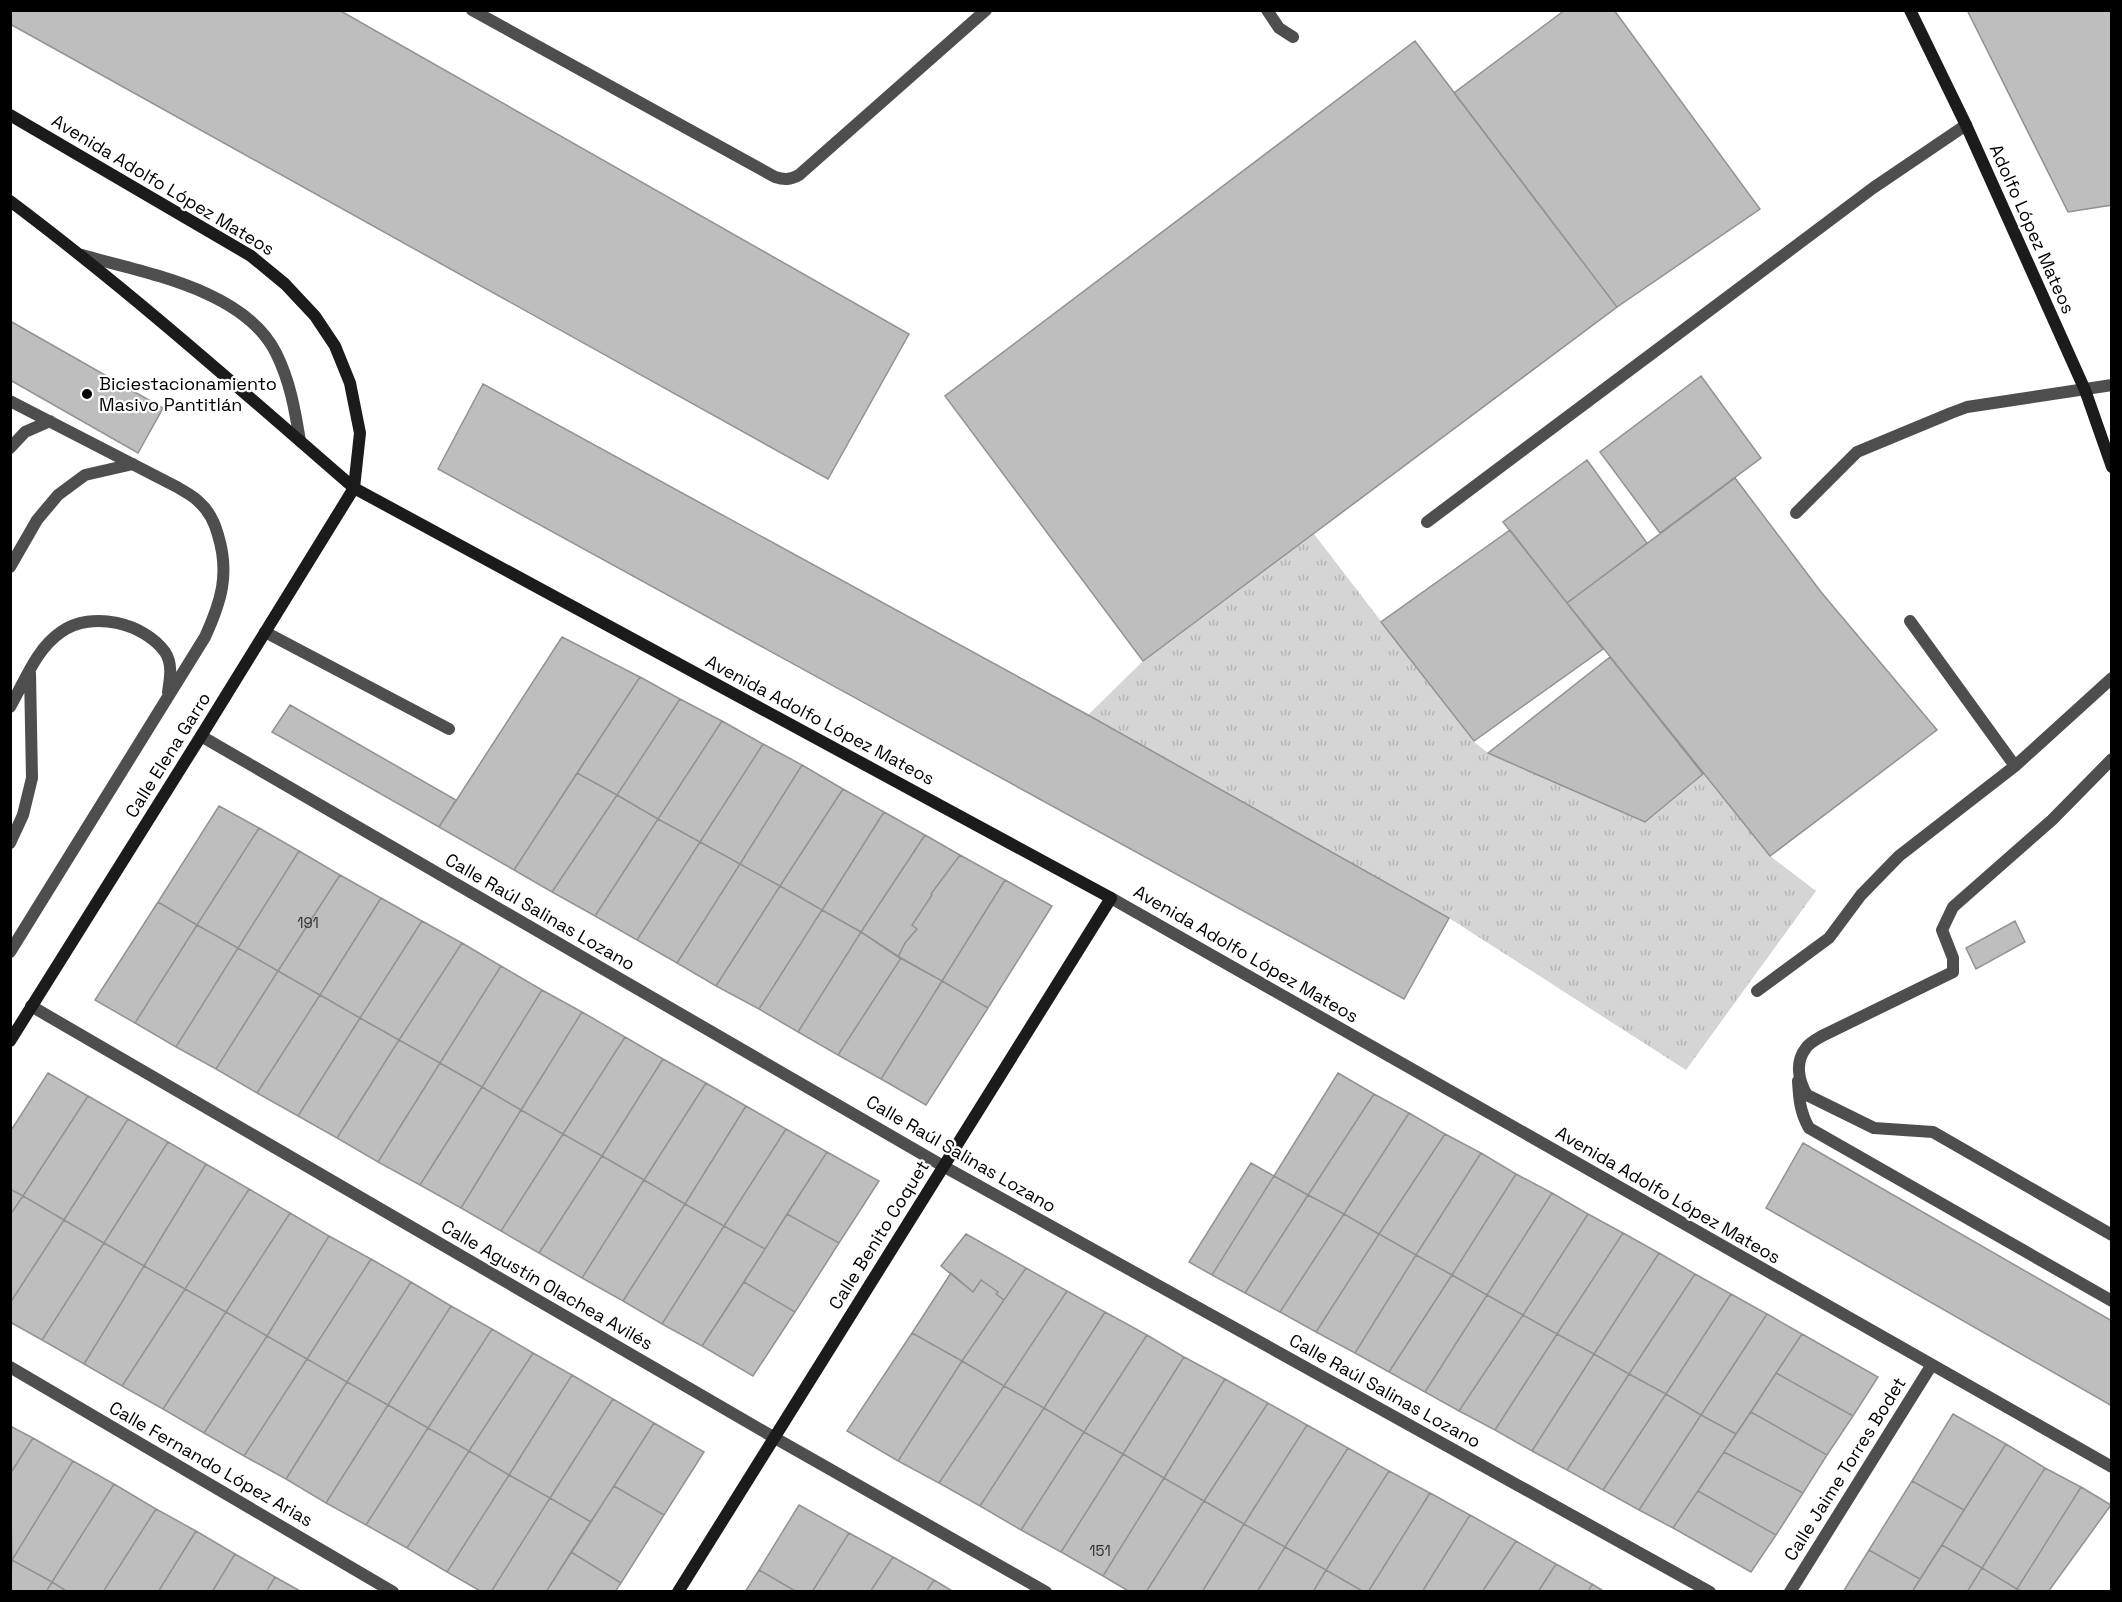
<svg xmlns="http://www.w3.org/2000/svg" width="2122" height="1602" font-family="'Space Grotesk',sans-serif">
<style>
.grass{fill:url(#grass-tufts)}
.building{fill:#bebebe;stroke:#929292;stroke-width:1.5}
.lines{fill:none;stroke-linecap:round;stroke-linejoin:round}
.lane{stroke:#4e4e4e;stroke-width:12}
.street{stroke:#4e4e4e;stroke-width:12}
.secondary{stroke:#1b1b1b;stroke-width:12}
.poi-dot{fill:#000;stroke:#fff;stroke-width:2}
.labels{text-anchor:middle;stroke-width:4.5;stroke-linejoin:round;paint-order:stroke}
.number-label{font-size:15px;fill:#303030}
.street-label{font-size:18px;fill:#000;stroke:#fff}
.poi-label{font-size:18px;fill:#000;stroke:#fff;text-anchor:start}
</style>
<defs>
<pattern id="grass-tufts" width="24" height="20" patternUnits="userSpaceOnUse" patternTransform="scale(1.5)"><rect width="24" height="20" fill="#d5d5d5"/><path d="M3 7l-1-3M5 7V3M7 7l1-3M15 17l-1-3M17 17v-4M19 17l1-3" fill="none" stroke="#b5b5b5"/></pattern>
</defs>
<rect width="100%" height="100%" fill="#fff"/>
<path class="grass" d="M1314,534L1473,741L1488,753L1645,822L1703,774L1770,856L1816,891L1686,1070L1449,918L1088,715L1143,661Z"/>
<path class="building" d="M10,10H339L909,334L828,479L10,24Z
M1565,10H1614L1760,209L1617,307L1454,93Z
M1967,10H2112V205L2068,212Z
M1415,41L1617,307L1143,661L945,396Z
M10,321L163,408L138,453L10,380Z
M1701,376L1761,458L1660,533L1600,452Z
M483,384L1088,715L1449,918L1404,999L438,469Z
M1587,460L1647,543L1567,603L1503,522Z
M1735,478L1821,592L1937,730L1770,856L1567,603Z
M1510,530L1603,649L1474,741L1381,622Z
M562,637L640,677L514,870L439,827Z
M1610,657L1703,774L1645,822L1488,753Z
M640,677L680,699L617,795L577,773Z
M680,699L722,721L658,819L617,795Z
M290,705L456,800L439,827L272,732Z
M722,721L763,744L700,842L658,819Z
M763,744L802,765L740,864L700,842Z
M802,765L843,789L780,886L740,864Z
M577,773L617,795L552,892L514,870Z
M843,789L884,812L822,910L780,886Z
M617,795L658,819L595,916L552,892Z
M219,806L259,828L197,925L158,902Z
M884,812L925,835L861,932L822,910Z
M658,819L700,842L637,940L595,916Z
M259,828L299,851L238,948L197,925Z
M925,835L960,855L931,894L932,895L912,925L917,929L905,943L898,957L861,932Z
M700,842L740,864L677,963L637,940Z
M299,851L340,875L278,971L238,948Z
M960,855L1005,880L942,981L898,957L905,943L917,929L912,925L932,895L931,894Z
M740,864L780,886L716,986L677,963Z
M340,875L381,898L320,995L278,971Z
M1005,880L1052,906L988,1008L942,981Z
M780,886L822,910L759,1009L716,986Z
M381,898L422,921L360,1018L320,995Z
M158,902L197,925L135,1023L95,1000Z
M822,910L861,932L798,1032L759,1009Z
M422,921L462,943L399,1040L360,1018Z
M2015,921L2025,942L1976,969L1966,948Z
M197,925L238,948L176,1047L135,1023Z
M861,932L901,958L838,1055L798,1032Z
M462,943L501,966L440,1063L399,1040Z
M238,948L278,971L216,1069L176,1047Z
M901,958L942,981L881,1079L838,1055Z
M501,966L542,990L482,1087L440,1063Z
M278,971L320,995L257,1093L216,1069Z
M942,981L988,1008L926,1105L881,1079Z
M542,990L582,1012L521,1110L482,1087Z
M320,995L360,1018L298,1116L257,1093Z
M582,1012L625,1037L563,1134L521,1110Z
M360,1018L399,1040L337,1138L298,1116Z
M625,1037L663,1059L602,1156L563,1134Z
M399,1040L440,1063L378,1162L337,1138Z
M663,1059L706,1083L644,1180L602,1156Z
M440,1063L482,1087L420,1185L378,1162Z
M48,1073L88,1096L23,1196L10,1189V1132Z
M1338,1073L1374,1094L1308,1195L1274,1176Z
M706,1083L746,1106L685,1204L644,1180Z
M482,1087L521,1110L461,1208L420,1185Z
M1374,1094L1409,1113L1344,1214L1308,1195Z
M88,1096L128,1119L64,1220L23,1196Z
M746,1106L786,1129L724,1226L685,1204Z
M521,1110L563,1134L501,1231L461,1208Z
M1409,1113L1445,1134L1379,1234L1344,1214Z
M128,1119L168,1142L104,1243L64,1220Z
M786,1129L827,1152L765,1249L724,1226Z
M563,1134L602,1156L539,1253L501,1231Z
M1445,1134L1481,1153L1416,1255L1379,1234Z
M168,1142L206,1164L144,1266L104,1243Z
M1803,1143L2112,1321V1406L1766,1208Z
M827,1152L879,1181L839,1243L787,1214Z
M1481,1153L1516,1174L1452,1275L1416,1255Z
M602,1156L644,1180L582,1278L539,1253Z
M1251,1163L1274,1176L1212,1275L1189,1262Z
M206,1164L249,1189L185,1289L144,1266Z
M1516,1174L1552,1193L1487,1295L1452,1275Z
M1274,1176L1308,1195L1245,1293L1212,1275Z
M644,1180L685,1204L623,1301L582,1278Z
M10,1189L23,1196L10,1215Z
M249,1189L290,1213L226,1312L185,1289Z
M1552,1193L1588,1214L1523,1315L1487,1295Z
M1308,1195L1344,1214L1280,1312L1245,1293Z
M23,1196L64,1220L10,1303V1215Z
M685,1204L724,1226L662,1324L623,1301Z
M290,1213L329,1236L267,1336L226,1312Z
M787,1214L839,1243L795,1312L744,1282Z
M1344,1214L1379,1234L1316,1332L1280,1312Z
M1588,1214L1623,1233L1557,1334L1523,1315Z
M64,1220L104,1243L42,1340L10,1322V1303Z
M724,1226L765,1249L702,1346L662,1324Z
M1623,1233L1659,1253L1594,1354L1557,1334Z
M966,1234L1026,1268L1004,1300L996,1294L998,1292L981,1280L973,1292L941,1266Z
M1379,1234L1416,1255L1355,1353L1316,1332Z
M329,1236L371,1259L307,1359L267,1336Z
M104,1243L144,1266L84,1364L42,1340Z
M1659,1253L1695,1274L1629,1374L1594,1354Z
M1416,1255L1452,1275L1389,1372L1355,1353Z
M371,1259L411,1282L347,1382L307,1359Z
M144,1266L185,1289L122,1386L84,1364Z
M1026,1268L1067,1291L1004,1386L962,1361Z
M951,1273L973,1292L981,1280L998,1292L996,1294L1004,1300L962,1361L912,1333Z
M1695,1274L1731,1294L1666,1394L1629,1374Z
M1452,1275L1487,1295L1425,1392L1389,1372Z
M411,1282L451,1306L388,1405L347,1382Z
M744,1282L795,1312L753,1376L702,1346Z
M185,1289L226,1312L163,1409L122,1386Z
M1067,1291L1105,1312L1044,1408L1004,1386Z
M1731,1294L1767,1314L1701,1415L1666,1394Z
M1487,1295L1523,1315L1459,1411L1425,1392Z
M451,1306L492,1329L428,1428L388,1405Z
M226,1312L267,1336L204,1433L163,1409Z
M1105,1312L1147,1335L1084,1432L1044,1408Z
M1767,1314L1802,1334L1736,1434L1701,1415Z
M1523,1315L1557,1334L1495,1430L1459,1411Z
M492,1329L533,1353L469,1451L428,1428Z
M912,1333L962,1361L898,1461L847,1431Z
M1557,1334L1594,1354L1532,1451L1495,1430Z
M1802,1334L1878,1377L1853,1416L1776,1373Z
M1147,1335L1184,1357L1123,1454L1084,1432Z
M267,1336L307,1359L244,1456L204,1433Z
M533,1353L572,1375L509,1475L469,1451Z
M1594,1354L1629,1374L1567,1470L1532,1451Z
M1184,1357L1225,1379L1164,1478L1123,1454Z
M307,1359L347,1382L286,1479L244,1456Z
M962,1361L1004,1386L939,1483L898,1461Z
M1776,1373L1853,1416L1827,1455L1751,1412Z
M1629,1374L1666,1394L1603,1490L1567,1470Z
M572,1375L613,1399L550,1498L509,1475Z
M1225,1379L1268,1403L1204,1501L1164,1478Z
M347,1382L388,1405L326,1503L286,1479Z
M1004,1386L1044,1408L980,1506L939,1483Z
M1666,1394L1701,1415L1639,1510L1603,1490Z
M613,1399L654,1423L591,1522L550,1498Z
M1268,1403L1307,1425L1244,1524L1204,1501Z
M388,1405L428,1428L366,1525L326,1503Z
M1044,1408L1084,1432L1021,1530L980,1506Z
M1751,1412L1827,1455L1803,1493L1724,1452Z
M1953,1414L2006,1444L1964,1510L1912,1481Z
M1701,1415L1736,1434L1673,1528L1639,1510Z
M654,1423L704,1452L664,1515L614,1486Z
M1307,1425L1348,1448L1285,1547L1244,1524Z
M10,1426L33,1438L10,1474Z
M428,1428L469,1451L407,1548L366,1525Z
M1084,1432L1123,1454L1061,1552L1021,1530Z
M33,1438L73,1461L12,1560L10,1474Z
M2006,1444L2045,1468L1982,1568L1942,1545Z
M1348,1448L1389,1471L1326,1570L1285,1547Z
M469,1451L509,1475L447,1572L407,1548Z
M1724,1452L1803,1493L1776,1535L1698,1491Z
M1123,1454L1164,1478L1103,1576L1061,1552Z
M73,1461L114,1484L52,1582L12,1560Z
M2045,1468L2081,1487L2017,1589L1982,1568Z
M1389,1471L1430,1493L1368,1592H1364L1326,1570Z
M509,1475L550,1498L491,1592H482L447,1572Z
M1164,1478L1204,1501L1146,1592H1130L1103,1576Z
M1912,1481L1964,1510L1920,1579L1869,1550Z
M114,1484L156,1509L103,1592H68L52,1582Z
M614,1486L664,1515L621,1583L571,1552Z
M2081,1487L2111,1505L2048,1592H2022L2017,1589Z
M1698,1491L1776,1535L1751,1572L1673,1528Z
M1430,1493L1470,1515L1422,1592H1368Z
M550,1498L591,1522L546,1592H491Z
M1204,1501L1244,1524L1202,1592H1146Z
M799,1505L849,1533L812,1592H797L759,1570Z
M156,1509L196,1531L158,1592H103Z
M1470,1515L1516,1541L1482,1592H1422Z
M1244,1524L1285,1547L1257,1592H1202Z
M196,1531L235,1554L212,1592H158Z
M849,1533L893,1557L870,1592H812Z
M1516,1541L1556,1564L1538,1592H1482Z
M1942,1545L1982,1568L1967,1592H1912Z
M1285,1547L1326,1570L1313,1592H1257Z
M1869,1550L1920,1579L1912,1592H1843Z
M571,1552L621,1583L615,1592H546Z
M235,1554L275,1577L266,1592H212Z
M893,1557L934,1580L926,1592H870Z
M12,1560L52,1582L46,1592H10Z
M1556,1564L1592,1584L1588,1592H1538Z
M1982,1568L2017,1589L2016,1592H1967Z
M759,1570L797,1592H745Z
M1326,1570L1364,1592H1313Z
M275,1577L302,1592H266Z
M934,1580L954,1592H926Z
M52,1582L68,1592H46Z
M1592,1584L1605,1592H1588Z"/>
<g class="lines">
<path class="lane" d="M472,10L775,177C784,180 790,180 799,175L986,10
M1267,10L1279,28L1293,37
M82,255C144,273 244,289 276,353C290,381 295,410 300,441
M10,401L177,487C185,492 194,496 200,503C209,511 215,524 218,535C230,574 221,602 205,637L10,952
M10,448L25,432L50,421
M1796,513L1857,452L1951,413L1967,407L2112,385
M1427,522L1873,188L1966,125
M10,567L37,520L58,495L85,475L133,464
M1910,621L2015,766
M265,632L449,729
M10,707C25,681 36,649 61,632C92,610 144,623 165,652C173,664 170,679 168,692
M2112,759L2052,820L1953,907L1942,930L1953,958V972L1822,1036C1817,1039 1809,1043 1806,1048C1795,1062 1798,1080 1807,1095L1874,1128L1933,1132L2112,1235
M10,843L23,815L32,778L30,673
M1757,991L1829,938L1861,895L1899,856L2015,766L2112,678
M1798,1081C1799,1099 1800,1112 1809,1128L2112,1301"/>
<path class="street" d="M201,736L943,1166L1710,1592
M1111,898L2112,1467
M31,1006L775,1438L1046,1592
M10,1367L393,1592
M1790,1592L1931,1366"/>
<path class="secondary" d="M1910,10L1966,125L2085,390L2112,467
M10,115L251,256L285,284L315,316L335,346L350,383L360,433L354,488L201,736L10,1041
M10,201C130,291 241,390 354,488L1111,898L678,1592"/>
</g>
<circle class="poi-dot" cx="87" cy="394" r="6"/>
<g class="labels">
<g class="number-label">
<text x="308" y="928">191</text>
<text x="1100" y="1556">151</text>
</g>
<g class="street-label">
<text transform="translate(163 185) rotate(31)" y="6">Avenida Adolfo López Mateos</text>
<text transform="translate(2032 229) rotate(66)" y="6">Adolfo López Mateos</text>
<text transform="translate(820 720) rotate(28)" y="6">Avenida Adolfo López Mateos</text>
<text transform="translate(168 755) rotate(-58)" y="6">Calle Elena Garro</text>
<text transform="translate(540 912) rotate(30)" y="6">Calle Raúl Salinas Lozano</text>
<text transform="translate(1246 954) rotate(30)" y="6">Avenida Adolfo López Mateos</text>
<text transform="translate(961 1154) rotate(30)" y="6">Calle Raúl Salinas Lozano</text>
<text transform="translate(1668 1195) rotate(30)" y="6">Avenida Adolfo López Mateos</text>
<text transform="translate(879 1235) rotate(-58)" y="6">Calle Benito Coquet</text>
<text transform="translate(547 1285) rotate(30)" y="6">Calle Agustín Olachea Avilés</text>
<text transform="translate(1385 1391) rotate(29)" y="6">Calle Raúl Salinas Lozano</text>
<text transform="translate(211 1464) rotate(30)" y="6">Calle Fernando López Arias</text>
<text transform="translate(1845 1469) rotate(-58)" y="6">Calle Jaime Torres Bodet</text>
</g>
<g class="poi-label">
<text x="99" y="390">Biciestacionamiento<tspan x="99" dy="21">Masivo Pantitlán</tspan></text>
</g>
</g>
<rect width="2122" height="1602" fill="none" stroke="#000000" stroke-width="24"/>
</svg>
